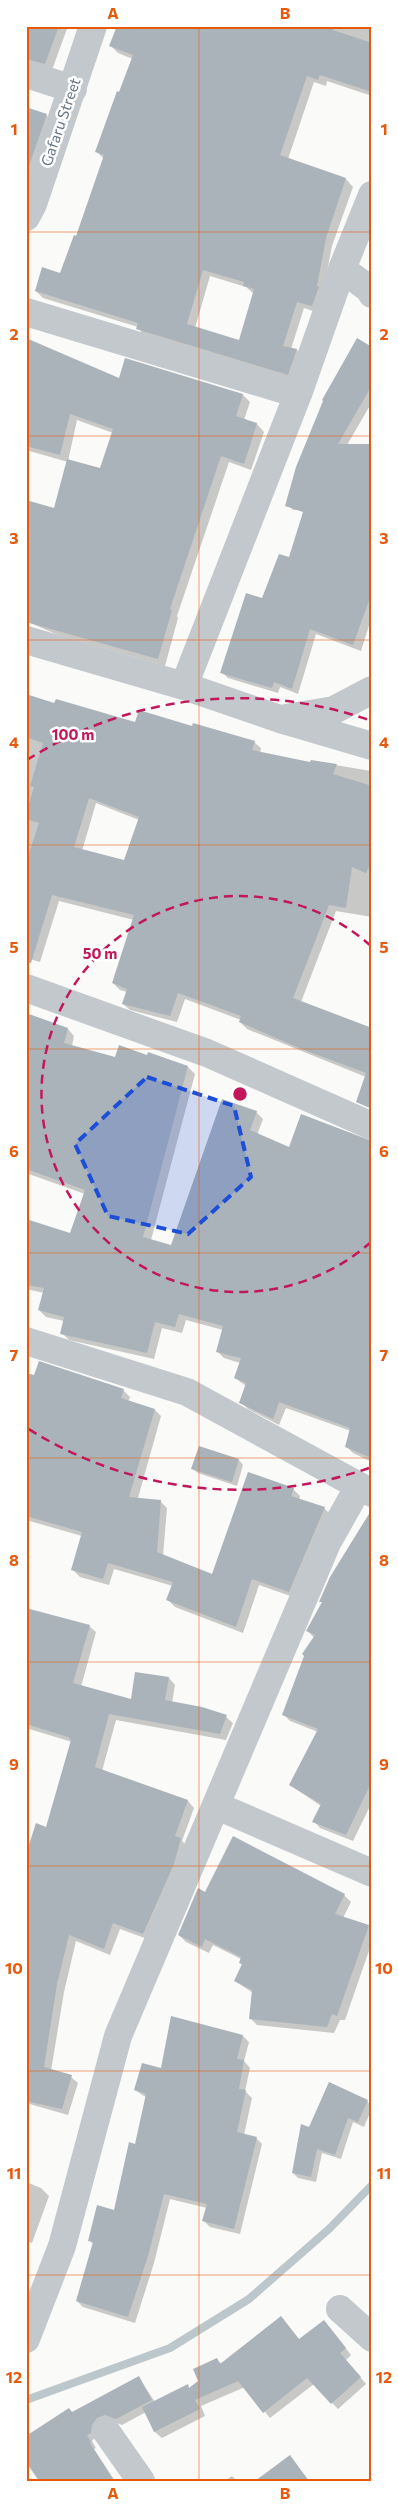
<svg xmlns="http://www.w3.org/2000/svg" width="398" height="2507" font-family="Commissioner,sans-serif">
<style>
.shadow{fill:#0003;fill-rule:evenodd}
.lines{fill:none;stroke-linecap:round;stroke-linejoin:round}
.stream{stroke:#bbc7cb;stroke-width:8}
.building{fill:#aab3b9;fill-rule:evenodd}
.street{stroke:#c3c8cc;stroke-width:28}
.marked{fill:#1d4ed8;fill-opacity:0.2;stroke:#1d4ed8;stroke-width:4;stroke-dasharray:10 6;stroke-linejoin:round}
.grid{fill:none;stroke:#e8590c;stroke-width:1;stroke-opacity:0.55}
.ring{fill:none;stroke:#c2185b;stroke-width:2.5;stroke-dasharray:9 6}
.labels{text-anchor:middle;stroke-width:5;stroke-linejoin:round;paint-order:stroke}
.street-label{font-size:15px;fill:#657683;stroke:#fff}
.centre{fill:#c2185b;stroke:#fff;stroke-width:2.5}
.ring-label{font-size:15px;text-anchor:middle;font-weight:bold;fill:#c2185b;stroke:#fff;stroke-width:5;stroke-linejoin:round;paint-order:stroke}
.neatline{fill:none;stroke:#e8590c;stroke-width:2}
.grid-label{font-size:16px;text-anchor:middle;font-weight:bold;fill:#e8590c}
</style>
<rect width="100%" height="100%" fill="#fafaf8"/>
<path class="shadow" d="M26,26H68L52,70L26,67Z
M112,26H372V96L327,81L326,86L314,82L288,159L346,179L353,187L332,246L319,313L304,308L291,349L297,350L304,357L295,381L144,336L138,327L43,298L36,291L61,274L77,237L104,159L96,151L133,59L118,53L111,46L117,31ZM210,276L246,287L254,294L239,342L195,328Z
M26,108L46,115L53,121L26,197Z
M372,348V402L347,445L372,510H293L287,503Z
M26,350L119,379L243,395L250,402L244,420L257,424L264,432L251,470L229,462L177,616L178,618L165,666L58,635L26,621L68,462L26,450ZM77,420L113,433L101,469L68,461Z
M372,542V616L361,651L316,634L298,694L280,687L278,693L228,678L222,672L262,600L290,559Z
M26,695L55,705L136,724L193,727L254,742L261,748L260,753L311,764L312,761L371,771L372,766V917L336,911L301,1002L372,1029L366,1077L247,1029L240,1022L241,1020L185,999L177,1022L130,1010L123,1004L127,992L120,990L113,983L134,920L59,901L40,962L26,958ZM96,803L139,820L125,862L82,851Z
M26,1014L68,1029L74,1036L72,1046L116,1058L148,1057L149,1053L188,1067L195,1074L151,1240L172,1247L256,1112L263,1119L257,1135L290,1148L372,1150V1462L353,1453L346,1446L351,1431L286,1408L279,1425L248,1409L241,1402L246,1386L235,1378L240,1363L224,1358L217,1351L223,1330L186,1320L182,1333L162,1328L154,1359L69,1340L62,1333L64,1321L46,1317L39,1310L44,1293L26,1289V1220L71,1234L85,1194L26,1173Z
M26,1374L123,1390L130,1397L128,1402L155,1410L161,1416L138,1498L160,1501L167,1508L163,1556L213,1576L293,1489L300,1496L299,1500L324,1508L331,1515L296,1598L259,1585L243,1633L175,1607L168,1600L173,1586L114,1569L109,1585L80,1577L73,1570L82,1536L26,1520Z
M200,1448L239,1460L243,1465L237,1486L198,1473L193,1469Z
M372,1529V1802L353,1841L320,1828L314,1821L321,1806L290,1785L318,1732L290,1721L283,1714L314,1638L308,1631L323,1603L321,1601Z
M26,1609L89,1626L96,1632L81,1687L132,1700L169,1678L175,1685L172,1703L226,1717L233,1723L226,1740L116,1720L102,1771L188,1801L194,1808L182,1841L187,1846L150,1940L120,1929L110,1955L76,1941L64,1992L51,2071L71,2077L78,2083L68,2115L26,2103V1857L47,1828L72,1742L26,1728Z
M206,1894L344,1895L351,1902L343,1918L368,1926L372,1930V1942L345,2020H340L334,2033L257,2025L250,2018L253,1993L235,1981L243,1965L240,1963L241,1959L213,1945L209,1953L186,1942L179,1935Z
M243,2036L249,2042L244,2061L250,2068L245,2091L252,2098L244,2135L256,2138L262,2144L240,2234L210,2227L204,2221L207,2208L170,2199L154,2263L135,2323L83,2307L77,2301L94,2245L89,2240L115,2211L136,2145L147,2098L135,2090L162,2070Z
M367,2101L372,2108L364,2127L353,2122L341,2159L322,2153L316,2182L298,2178L293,2173L310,2128Z
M26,2182L41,2188L49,2196L32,2243L26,2241Z
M330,2328L351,2355L346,2360L366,2384L338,2409L314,2384L270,2418L245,2387L201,2406L205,2416L162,2438L155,2432L146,2412L122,2425L112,2421L92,2441L96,2448L94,2449L115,2481H60L73,2413L139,2378L155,2402L187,2386L190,2389L200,2382L217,2360L222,2364L300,2340Z
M232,2476L237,2481H225Z"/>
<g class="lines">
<path class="stream" d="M26,2400L170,2348L249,2299L329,2229L372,2185"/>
</g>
<path class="building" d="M26,26H59L45,64L26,59Z
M117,26H335L333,30L372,43V92L320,75L318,80L307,76L280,155L346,178L326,238L317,286L319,287L312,306L297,302L283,346L297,349L288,375L136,329L138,323L35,291L42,267L60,273L74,235L76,236L104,155L95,152L117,91L119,92L133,55L109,46ZM203,270L244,282L243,286L254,289L239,340L187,324Z
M26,107L47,114L26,175Z
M26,338L119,378L125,358L243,394L236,416L257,423L244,464L221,456L170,609L172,610L158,659L26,622V500L54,508L67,459L100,468L113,429L70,414L60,455L26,446Z
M357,338L372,347V385L338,444H372V592L353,645L310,629L292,689L274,682L272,688L220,673L246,593L262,598L279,554L289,557L303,512L285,506L296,467L323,401L322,400Z
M26,694L54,703L56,699L135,722L139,710L192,726L193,723L255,741L252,750L310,762L311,760L337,764L333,774L372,786V859L366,873L352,867L346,908L329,905L293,998L372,1028V1109L356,1102L366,1073L299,1048L239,1022L241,1016L178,993L170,1016L122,1004L127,989L112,983L134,915L52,895L31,963L26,962V862L39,823L26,819V813L34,787L30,786L43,743L26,737ZM89,798L139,817L124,860L74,847Z
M26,1013L68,1028L64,1043L115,1057L119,1045L147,1055L148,1052L188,1066L143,1237L171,1245L222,1099L257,1111L250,1130L289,1147L301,1114L372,1141V1458L345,1447L350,1428L279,1402L273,1419L239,1403L246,1383L234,1378L241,1358L216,1352L223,1326L179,1314L175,1327L155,1322L147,1353L60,1334L64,1317L38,1310L44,1288L26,1285V1219L70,1233L85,1190L26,1169Z
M39,1361L124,1389L121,1398L155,1409L129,1497L161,1500L157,1552L212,1574L248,1472L294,1488L291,1496L325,1507L289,1592L252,1579L236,1627L166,1600L173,1582L108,1563L103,1579L71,1570L82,1532L26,1516V1373L34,1375Z
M199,1446L239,1459L232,1482L191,1469Z
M372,1509V1781L346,1835L312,1822L321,1804L289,1785L318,1729L282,1715L304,1656L302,1654L315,1635L306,1631L322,1602H319L330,1577Z
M26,1608L90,1625L73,1683L131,1699L135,1672L169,1677L165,1700L202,1707L227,1715L220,1734L109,1714L95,1767L188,1800L175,1836L181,1838L174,1864L143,1934L113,1923L104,1949L69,1935L57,1984L44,2067L72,2075L62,2109L26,2101V1854L36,1823L46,1827L71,1740L68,1737L26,1724Z
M233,1836L345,1894L335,1914L369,1925L337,2016L332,2014L327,2027L249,2019L252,1990L234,1981L242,1964L239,1963L241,1957L205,1939L202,1947L178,1935L198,1888L205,1892Z
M171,2016L243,2035L237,2059L244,2060L239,2089L246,2090L237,2132L257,2137L234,2229L202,2221L207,2204L164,2194L148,2256L128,2317L76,2301L93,2242L88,2241L97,2205L114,2210L129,2142L135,2144L146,2094L134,2090L142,2063L161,2068Z
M329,2082L368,2100L358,2122L348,2118L335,2155L317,2149L311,2177L292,2173L301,2124L309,2127Z
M281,2316L299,2339L324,2320L346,2348L340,2353L361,2377L331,2404L307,2378L263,2413L238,2381L195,2400L200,2409L154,2432L142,2407L188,2384L189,2388L198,2381L193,2369L217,2358L220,2364Z
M139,2376L152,2400L116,2419L105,2415L97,2418L92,2425L91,2433L87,2435L91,2442L90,2443L114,2481H39L26,2462V2436L69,2408L72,2412Z
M290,2455L309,2481H255Z"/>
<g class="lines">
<path class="street" d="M26,74L73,89
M26,217L33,204L93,26
M342,269L369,289L372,294
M26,312L298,394
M26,640L184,686L280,719L372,746
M184,686L298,394L342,269L372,195
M286,718L334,710L372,690
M26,988L207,1053L372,1126
M26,1341L187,1392L372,1493
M217,1806L372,1873
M340,2309L372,2338
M26,2339L62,2246L118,2036L327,1543L359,1486
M106,2431L141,2481"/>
</g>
<path class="marked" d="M147,1077L234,1106L251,1177L188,1234L108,1216L75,1144Z"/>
<path class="grid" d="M199,26V2481M26,232H372M26,436H372M26,640H372M26,845H372M26,1049H372M26,1253H372M26,1458H372M26,1662H372M26,1866H372M26,2071H372M26,2275H372"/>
<g class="ring">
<path d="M371 1242A198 198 0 1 1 371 946"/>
<path d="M369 1468A396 396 0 0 1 27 1428M27 760A396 396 0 0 1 369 720"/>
</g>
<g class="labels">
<g class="street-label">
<text transform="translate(61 122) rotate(-71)" y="5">Gafaru Street</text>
</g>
</g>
<circle cx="240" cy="1094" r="8" class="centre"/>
<g class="ring-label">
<text x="73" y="740">100 m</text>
<text x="100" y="959">50 m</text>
</g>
<rect width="398" height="2507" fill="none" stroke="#ffffff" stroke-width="55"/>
<rect x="28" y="28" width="342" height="2452" class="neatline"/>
<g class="grid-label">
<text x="113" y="19">A</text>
<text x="285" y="19">B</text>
<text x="14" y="135">1</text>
<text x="384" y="135">1</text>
<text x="14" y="340">2</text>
<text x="384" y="340">2</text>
<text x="14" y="544">3</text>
<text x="384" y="544">3</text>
<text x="14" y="748">4</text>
<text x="384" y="748">4</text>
<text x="14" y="953">5</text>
<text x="384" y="953">5</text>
<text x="14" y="1157">6</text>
<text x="384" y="1157">6</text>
<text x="14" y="1361">7</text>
<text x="384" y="1361">7</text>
<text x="14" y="1566">8</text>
<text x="384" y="1566">8</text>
<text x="14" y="1770">9</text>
<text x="384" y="1770">9</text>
<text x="14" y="1974">10</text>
<text x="384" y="1974">10</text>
<text x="14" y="2179">11</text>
<text x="384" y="2179">11</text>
<text x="14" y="2383">12</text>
<text x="384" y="2383">12</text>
<text x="113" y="2499">A</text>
<text x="285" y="2499">B</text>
</g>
</svg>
